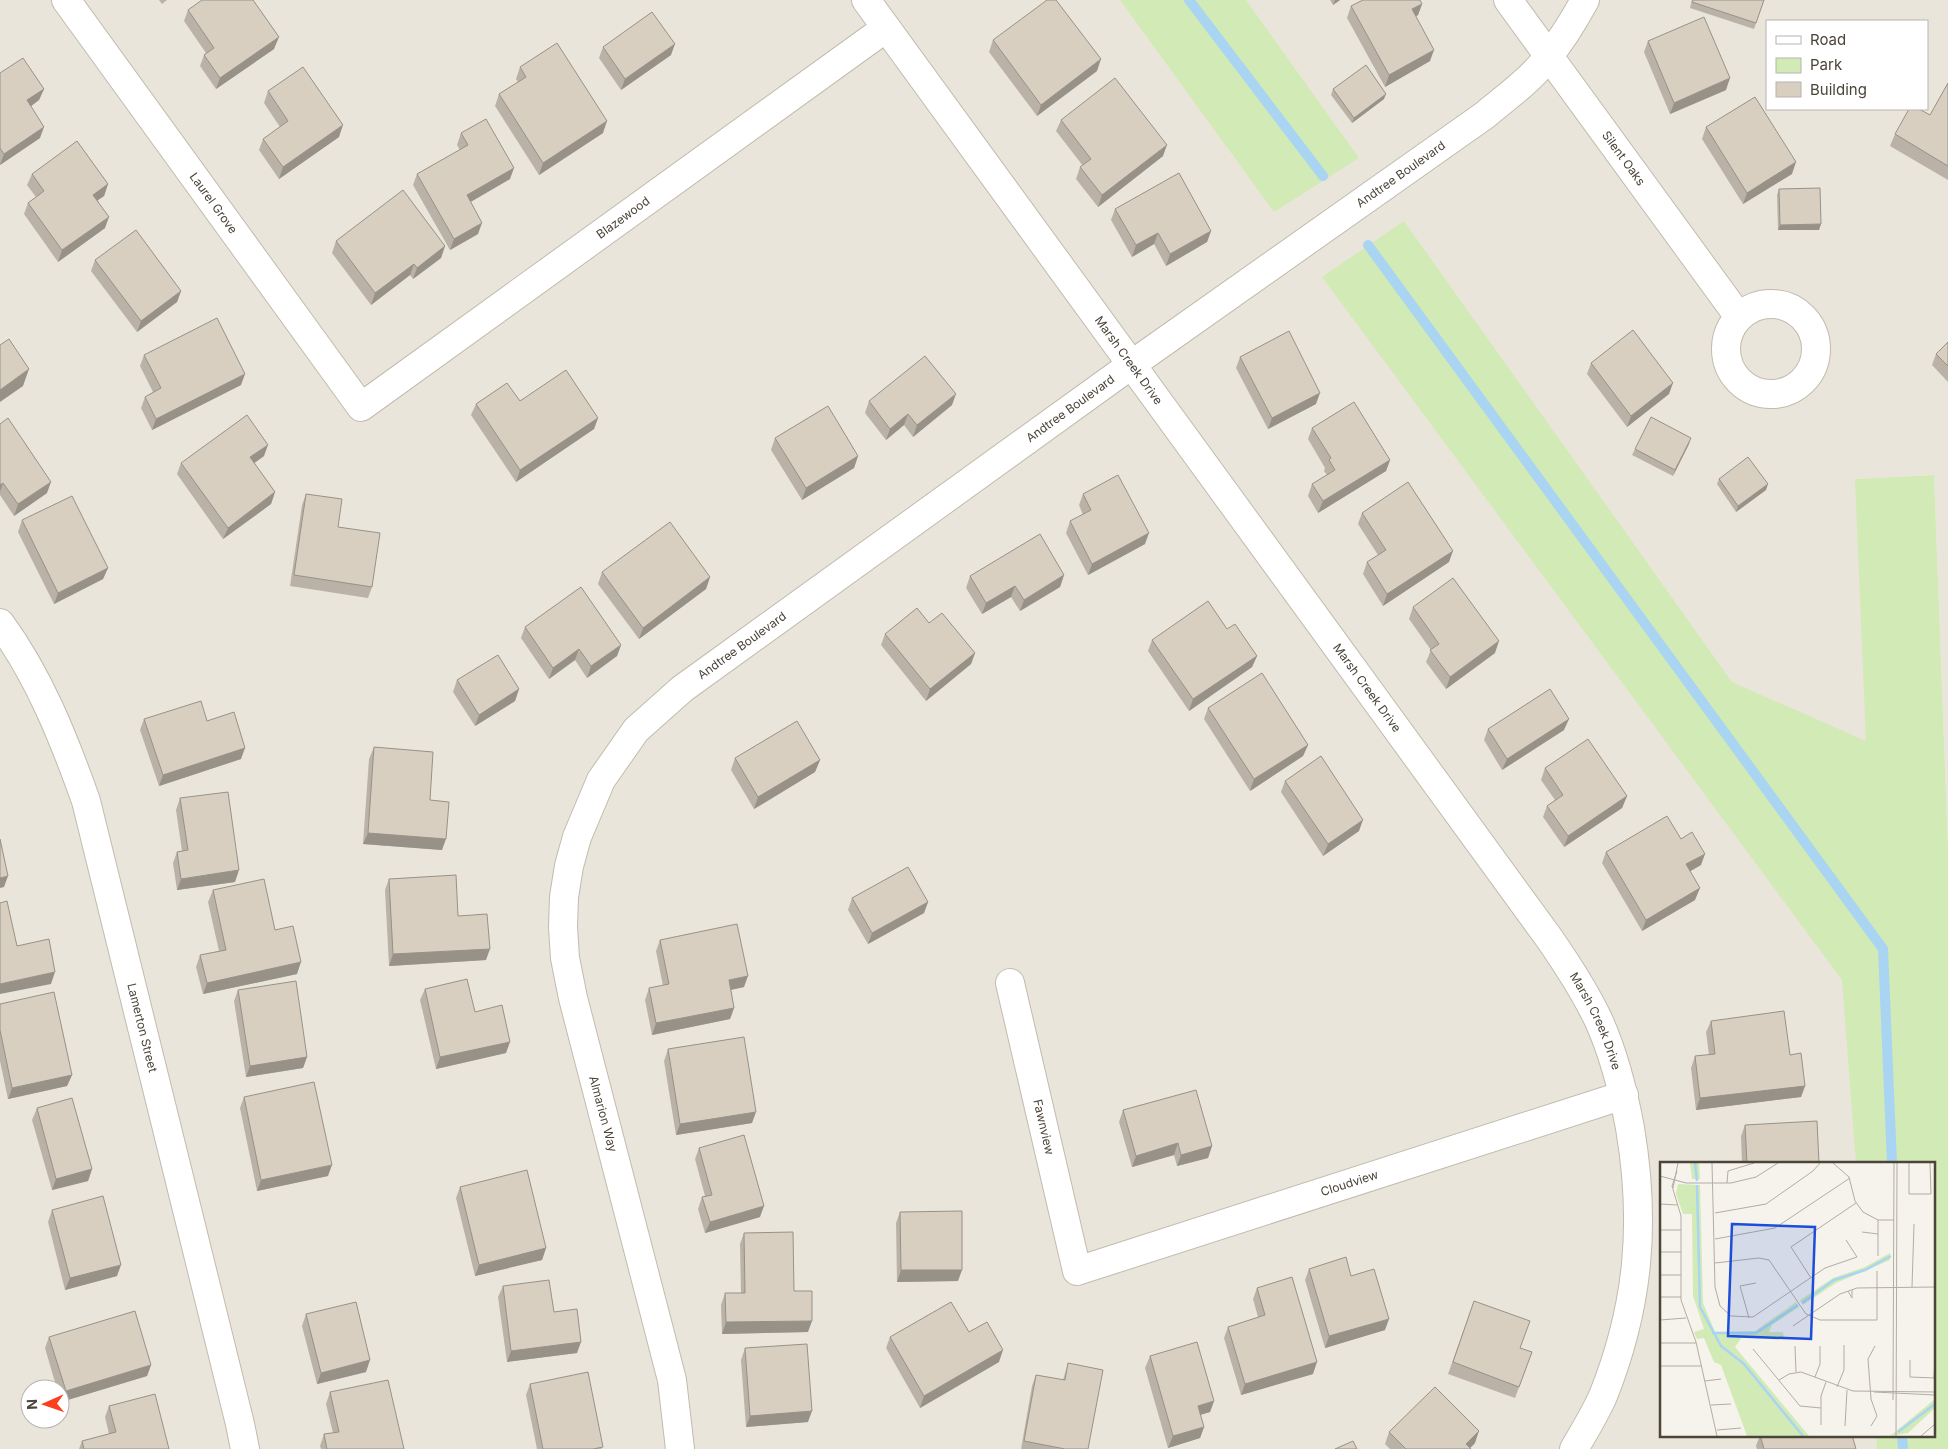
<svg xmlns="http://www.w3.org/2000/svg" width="1948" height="1449" font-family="Inter,sans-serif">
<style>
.residential{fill:#eae5da;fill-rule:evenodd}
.green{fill:#d2eab5}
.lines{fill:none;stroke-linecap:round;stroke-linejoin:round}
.stream{stroke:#a9d4f2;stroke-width:10}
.street-casing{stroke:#c2bbae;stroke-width:30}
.street{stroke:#fff;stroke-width:28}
.wall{fill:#bab2a6}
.shaded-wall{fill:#979187}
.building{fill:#d8cfc1;stroke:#979187}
.labels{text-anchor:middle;stroke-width:4.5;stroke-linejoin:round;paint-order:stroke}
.street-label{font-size:12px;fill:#4b4439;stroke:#fff}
.inset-river{fill:none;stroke:#a9d4f2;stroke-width:2.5}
.inset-road{fill:none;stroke:#b2ada4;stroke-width:1}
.view{fill:#1d4ed8;fill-opacity:0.15;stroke:#1d4ed8;stroke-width:2.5}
.inset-edge{fill:none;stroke:#4b4439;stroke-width:2.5}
</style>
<rect width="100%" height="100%" fill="#f6f3ec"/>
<path class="residential" d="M0,0H1948V847L1934,475L1857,479L1886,1163H1662V1435H1900V1449H0ZM1767,21H1927V109H1767ZM30,1389H60V1419H30Z"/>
<path class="green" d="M1120,0H1246L1359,158L1274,212Z
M1404,221L1732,682L1866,741L1855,479L1934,475L1948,847V1449H1877L1876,1435H1934V1163H1856L1842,980L1322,277Z"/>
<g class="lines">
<path class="stream" d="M1189,0L1323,176
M1368,245L1883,949L1892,1163
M1902,1435L1903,1449"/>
<defs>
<g id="street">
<path id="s1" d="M66,0L361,407L886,28"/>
<path id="s2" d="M866,0L1549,938C1567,964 1584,990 1598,1019C1614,1054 1623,1090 1630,1128C1646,1223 1639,1306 1603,1396C1595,1414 1584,1432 1574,1449"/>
<path id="s3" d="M1508,0L1739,317"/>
<circle cx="1771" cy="349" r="45"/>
<path id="s4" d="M0,623C39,676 64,739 86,801L240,1424L245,1449"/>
<path id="s5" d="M1010,983L1077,1271L1624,1095"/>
<path id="s6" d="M680,1449L672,1380L573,998L565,958L563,927L564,897L569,866L577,837L601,780L636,730L682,689L1131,365L1485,115C1505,98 1528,82 1544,62C1560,43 1573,22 1585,0"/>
</g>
</defs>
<use href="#street" class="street-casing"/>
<use href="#street" class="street"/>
</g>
<path class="wall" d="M159,0H167L162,4Z
M1330,0H1340L1333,5Z
M1692,0H1764L1754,29L1690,8Z
M1422,4L1418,15L1416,16L1430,61L1385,87L1347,18L1351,6Z
M188,10L274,49L216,89L200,66L204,55L206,53L184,21Z
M993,40L1097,71L1037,116L989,52Z
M1648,41L1726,90L1670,114L1644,52Z
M603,47L671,55L621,90L599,58Z
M520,67L603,133L539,175L495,106L499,94L518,82L516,79Z
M0,73L44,89L39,100L31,106L40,138L0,165Z
M1948,83V180L1890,146L1895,134L1930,115Z
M1333,89L1384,99L1352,123L1331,95Z
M268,91L339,137L279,179L259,150L263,139L280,127L264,103Z
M1061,120L1163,156L1098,207L1076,179L1080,167L1083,166L1056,131Z
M1706,127L1792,174L1743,204L1702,139Z
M461,133L510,179L470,202L478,234L450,250L413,185L417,174L460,150L457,145Z
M32,174L108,184L104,196L98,200L105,228L58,262L24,214L28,203L36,197L27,185Z
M1779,189L1819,230H1778L1777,195Z
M1115,209L1211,231L1207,242L1166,266L1154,244L1132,257L1111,220Z
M336,241L445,246L441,258L413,279L410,275L371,305L332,253Z
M95,260L181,291L177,302L137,332L91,271Z
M1948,342V382L1932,365L1936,354Z
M144,355L241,385L152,430L141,408L145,397L153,392L140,366Z
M1240,357L1316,404L1268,429L1236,368Z
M1591,363L1669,394L1627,427L1587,374Z
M520,401L598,418L594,429L516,482L471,415L476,404Z
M869,401L952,405L913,437L904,425L886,440L865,413Z
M0,424L47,493L14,516L0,495Z
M1312,428L1390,460L1386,471L1318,513L1308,496L1312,484L1327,475L1324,471L1325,468L1308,439Z
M775,438L858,456L854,468L802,500L771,450Z
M1689,444L1673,476L1632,455L1635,449Z
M264,456L254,463L275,492L271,504L223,539L177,474L181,463Z
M1719,479L1766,490L1736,512L1717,484Z
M306,494L338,527L372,587L368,598L290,586L302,505Z
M1083,494L1145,544L1088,575L1066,533L1070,521L1083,515L1079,505Z
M1362,513L1449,562L1383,606L1363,574L1367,562L1378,555L1358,524Z
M22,520L108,568L103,579L54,604L18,532Z
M602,572L710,577L706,589L639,639L598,584Z
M1064,575L1060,587L1020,611L1011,597L982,614L966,588L970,576Z
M1413,607L1495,653L1446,689L1426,662L1431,650L1409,619Z
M929,623L975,653L971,664L926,701L881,645L885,634Z
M525,627L621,645L617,656L587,678L575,660L549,679L521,638Z
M1227,629L1257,656L1252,667L1189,711L1148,651L1152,640Z
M457,680L519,689L515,701L475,726L453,692Z
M1208,708L1308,745L1303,756L1250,791L1204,719Z
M144,719L241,759L159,786L140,730Z
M1488,729L1564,730L1502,770L1484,740Z
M374,747L430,800L442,850L363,844L369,759Z
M735,758L820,760L815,772L754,809L731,770Z
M1545,768L1627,796L1622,808L1564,847L1543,817L1547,806L1555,800L1541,780Z
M1285,781L1359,831L1323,856L1281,792Z
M180,798L235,882L177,890L173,863L177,852L182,851L176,810Z
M1681,839L1701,865L1690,871L1695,900L1642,931L1602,863L1606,852Z
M389,879L458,916L486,960L389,966L385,890Z
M213,890L275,930L297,974L203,994L196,967L200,955L219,951L208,902Z
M852,898L928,902L924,913L868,944L848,910Z
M660,940L744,987L731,990L734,1008L730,1019L652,1035L645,1000L649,988L663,986L656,951Z
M425,989L475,1012L506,1053L436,1069L420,1000Z
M238,990L307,1057L303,1068L246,1077L234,1001Z
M0,1004L72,1075L67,1086L8,1099L0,1061Z
M1711,1021L1790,1055L1805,1086L1801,1097L1696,1110L1691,1068L1695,1056L1709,1055L1706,1032Z
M668,1049L752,1123L676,1135L664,1061Z
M244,1097L328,1176L257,1191L240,1108Z
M37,1108L92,1169L88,1181L52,1190L32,1120Z
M1123,1110L1212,1146L1208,1158L1177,1166L1174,1155L1132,1167L1119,1122Z
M1745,1125L1819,1163H1742L1741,1136Z
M699,1148L760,1217L705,1233L698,1209L702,1197L705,1196L695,1159Z
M460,1187L546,1248L542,1260L475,1276L456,1198Z
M52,1210L117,1276L65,1290L48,1222Z
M900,1212L958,1281L897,1282L896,1223Z
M744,1233L794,1291L808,1332L722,1334L721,1305L725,1293H741L740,1244Z
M1309,1269L1385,1330L1325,1348L1305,1280Z
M503,1286L554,1312L577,1353L507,1362L498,1297Z
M1257,1288L1313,1374L1241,1395L1224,1338L1228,1327L1258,1317L1253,1299Z
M1474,1301L1520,1348L1532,1352L1515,1398L1448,1374Z
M306,1314L366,1372L317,1384L302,1326Z
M969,1332L999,1362L920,1408L886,1348L890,1337Z
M49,1337L151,1365L147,1376L61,1402L60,1398V1389H57L45,1348Z
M745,1348L808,1422L746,1427L741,1360Z
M1150,1356L1214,1401L1210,1412L1200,1415L1204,1427L1200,1438L1168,1448L1145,1368Z
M1068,1363L1088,1449H1021L1032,1386L1036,1375L1063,1380Z
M530,1384L602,1449H537L526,1395Z
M330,1392L404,1449H321L320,1446L324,1434L333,1433L326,1404Z
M109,1406L169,1449H79L82,1441L109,1434L105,1417Z
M1389,1432L1475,1443L1470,1448L1471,1449H1390L1385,1444Z
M1760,1435L1856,1449H1757L1756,1446Z"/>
<path class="shaded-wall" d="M1335,0H1340L1333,5Z
M1422,4L1418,15L1408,21L1412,9Z
M279,37L274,49L216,89L220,78Z
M675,44L671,55L621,90L625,79Z
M1434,50L1430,61L1385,87L1389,75Z
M1101,59L1097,71L1037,116L1041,105Z
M1730,78L1726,90L1670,114L1674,103Z
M44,89L39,100L23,112L27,100Z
M1386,94L1384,99L1352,123L1354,118Z
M607,121L603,133L539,175L543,163Z
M343,125L339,137L279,179L283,167Z
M44,127L40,138L0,165L4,154Z
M1167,145L1163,156L1098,207L1102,195Z
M1796,162L1792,174L1743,204L1747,193Z
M514,168L510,179L462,207L467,195Z
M108,184L104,196L89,206L93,195Z
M109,217L105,228L58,262L62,250Z
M482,223L478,234L450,250L454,239Z
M1821,224L1819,230H1778L1780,225Z
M1211,231L1207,242L1166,266L1170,254Z
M1158,233L1154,244L1132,257L1136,245Z
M445,246L441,258L413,279L417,268Z
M414,264L410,275L371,305L375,293Z
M181,291L177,302L137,332L141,321Z
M29,369L23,386L0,402V390Z
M245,374L241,385L152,430L156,419Z
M1673,383L1669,394L1627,427L1631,416Z
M1320,393L1316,404L1268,429L1272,418Z
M956,394L952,405L913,437L917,425Z
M908,414L904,425L886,440L890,429Z
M598,418L594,429L516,482L520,470Z
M1691,438L1689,444L1673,476L1675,470Z
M268,445L264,456L246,469L250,457Z
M858,456L854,468L802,500L806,488Z
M1390,460L1386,471L1318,513L1323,501Z
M51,482L47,493L14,516L18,504Z
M3,483L0,492V485Z
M1768,484L1766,490L1736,512L1738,506Z
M275,492L271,504L223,539L228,528Z
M1149,533L1145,544L1088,575L1092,564Z
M1453,551L1449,562L1383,606L1387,594Z
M108,568L103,579L54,604L58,593Z
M1064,575L1060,587L1020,611L1024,600Z
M710,577L706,589L639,639L643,628Z
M1015,586L1011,597L982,614L986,603Z
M1499,641L1495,653L1446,689L1450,677Z
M621,645L617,656L587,678L591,666Z
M579,649L575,660L549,679L553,668Z
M975,653L971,664L926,701L930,689Z
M1257,656L1252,667L1189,711L1193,699Z
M519,689L515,701L475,726L479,715Z
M1569,719L1564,730L1502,770L1507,759Z
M1308,745L1303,756L1250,791L1254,779Z
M245,748L241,759L159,786L163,775Z
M820,760L815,772L754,809L758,797Z
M1627,796L1622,808L1564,847L1568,836Z
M1363,820L1359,831L1323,856L1328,844Z
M368,833L446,839L442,850L363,844Z
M1705,854L1701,865L1682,876L1686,864Z
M239,870L235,882L177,890L181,879Z
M8,876L4,887L0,888V878Z
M1700,888L1695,900L1642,931L1646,920Z
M928,902L924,913L868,944L872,933Z
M490,949L486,960L389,966L393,954Z
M301,962L297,974L203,994L207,983Z
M55,972L51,984L0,994V984Z
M748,976L744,987L725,991L729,980Z
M734,1008L730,1019L652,1035L656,1023Z
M510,1042L506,1053L436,1069L440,1057Z
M307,1057L303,1068L246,1077L250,1066Z
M72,1075L67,1086L8,1099L12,1088Z
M1805,1086L1801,1097L1696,1110L1700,1098Z
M756,1112L752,1123L676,1135L680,1124Z
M1178,1143L1174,1155L1132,1167L1136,1156Z
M1212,1146L1208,1158L1177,1166L1181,1155Z
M332,1165L328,1176L257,1191L261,1180Z
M92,1169L88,1181L52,1190L56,1179Z
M764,1206L760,1217L705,1233L710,1222Z
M546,1248L542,1260L475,1276L479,1265Z
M121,1265L117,1276L65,1290L70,1278Z
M901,1270H962L958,1281L897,1282Z
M1389,1319L1385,1330L1325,1348L1329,1336Z
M812,1321L808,1332L722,1334L726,1322Z
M581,1342L577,1353L507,1362L511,1351Z
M1003,1350L999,1362L920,1408L924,1396Z
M370,1360L366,1372L317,1384L321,1373Z
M1317,1362L1313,1374L1241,1395L1245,1384Z
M151,1365L147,1376L61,1402L66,1391Z
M1214,1401L1210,1412L1193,1417L1198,1406Z
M812,1411L808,1422L746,1427L750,1416Z
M1204,1427L1200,1438L1168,1448L1173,1436Z
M1479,1431L1475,1443L1469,1449L1466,1444Z"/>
<path class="building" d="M202,0H253L279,37L220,78L204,55L214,48L188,10Z
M1047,0H1056L1101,59L1041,105L993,40Z
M1363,0H1420L1422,4L1412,9L1434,50L1389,75L1351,6Z
M1693,0H1764L1756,23L1692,2Z
M652,12L675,44L625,79L603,47Z
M1704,17L1730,78L1674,103L1648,41Z
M557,43L607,121L543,163L499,94L526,77L520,67Z
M23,58L44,89L27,100L44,127L4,154L0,148V73Z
M1366,65L1386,94L1354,118L1333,89Z
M303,67L343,125L283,167L263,139L288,121L268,91Z
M1115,78L1167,145L1102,195L1080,167L1091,159L1061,120Z
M1948,83V166L1895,134L1909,109H1919L1930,115Z
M1755,97L1796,162L1747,193L1706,127Z
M486,119L514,168L467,195L482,223L454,239L417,174L468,145L461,133Z
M77,141L108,184L93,195L109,217L62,250L28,203L44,191L32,174Z
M1179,173L1211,231L1170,254L1158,233L1136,245L1115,209Z
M1820,188L1821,224L1780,225L1779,189Z
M403,190L445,246L417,268L414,264L375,293L336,241Z
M136,230L181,291L141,321L95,260Z
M217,318L245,374L156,419L145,397L161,388L144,355Z
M1633,330L1673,383L1631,416L1591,363Z
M1289,331L1320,393L1272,418L1240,357Z
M9,339L29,369L0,390V345Z
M1948,342V366L1936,354Z
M925,356L956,394L917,425L908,414L890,429L869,401Z
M566,370L598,418L520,470L476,404L507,383L520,401Z
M1354,402L1390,460L1323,501L1312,484L1335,470L1329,460L1331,458L1312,428Z
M828,406L858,456L806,488L775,438Z
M247,415L268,445L250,457L275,492L228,528L181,463Z
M1651,417L1691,438L1675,470L1635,449Z
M8,418L51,482L18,504L3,483L0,485V424Z
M1748,457L1768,484L1738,506L1719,479Z
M1118,475L1149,533L1092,564L1070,521L1091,510L1083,494Z
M1408,482L1453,551L1387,594L1367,562L1386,550L1362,513Z
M306,494L342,499L338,527L380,533L372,587L294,575Z
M72,496L108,568L58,593L22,520Z
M670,522L710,577L643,628L602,572Z
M1040,534L1064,575L1024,600L1015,586L986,603L970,576Z
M1453,578L1499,641L1450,677L1430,650L1439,644L1413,607Z
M581,587L621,645L591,666L579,649L553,668L525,627Z
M1208,601L1227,629L1235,624L1257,656L1193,699L1152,640Z
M917,608L929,623L942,613L975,653L930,689L885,634Z
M498,655L519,689L479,715L457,680Z
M1262,673L1308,745L1254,779L1208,708Z
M1550,689L1569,719L1507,759L1488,729Z
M201,701L207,721L234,712L245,748L163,775L144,719Z
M797,721L820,760L758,797L735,758Z
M1588,739L1627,796L1568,836L1547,806L1563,795L1545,768Z
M374,747L433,752L430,800L449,802L446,839L368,833Z
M1321,756L1363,820L1328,844L1285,781Z
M228,792L239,870L181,879L177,852L188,850L180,798Z
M1667,816L1681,839L1692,832L1705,854L1686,864L1700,888L1646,920L1606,852Z
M0,839L8,876L0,878Z
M908,867L928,902L872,933L852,898Z
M456,875L458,916L487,914L490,949L393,954L389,879Z
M264,879L275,930L293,926L301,962L207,983L200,955L226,950L213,890Z
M7,901L17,946L49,939L55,972L0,984V903Z
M737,924L748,976L729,980L734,1008L656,1023L649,988L669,984L660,940Z
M467,979L475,1012L502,1005L510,1042L440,1057L425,989Z
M296,981L307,1057L250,1066L238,990Z
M54,992L72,1075L12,1088L0,1030V1004Z
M1784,1011L1790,1055L1801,1053L1805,1086L1700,1098L1695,1056L1715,1054L1711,1021Z
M744,1037L756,1112L680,1124L668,1049Z
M314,1082L332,1165L261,1180L244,1097Z
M1196,1090L1212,1146L1181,1155L1178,1143L1136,1156L1123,1110Z
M72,1098L92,1169L56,1179L37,1108Z
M1817,1121L1819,1163H1747L1745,1125Z
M744,1135L764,1206L710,1222L702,1197L712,1195L699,1148Z
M527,1170L546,1248L479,1265L460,1187Z
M103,1196L121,1265L70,1278L52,1210Z
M962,1211V1270H901L900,1212Z
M793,1232L794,1291H812V1321L726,1322L725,1293H745L744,1233Z
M1346,1257L1351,1276L1374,1269L1389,1319L1329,1336L1309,1269Z
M1292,1277L1317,1362L1245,1384L1228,1327L1265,1315L1257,1288Z
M549,1280L554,1312L577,1309L581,1342L511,1351L503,1286Z
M1474,1301L1530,1321L1520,1348L1532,1352L1519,1387L1453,1362Z
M356,1302L370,1360L321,1373L306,1314Z
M951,1302L969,1332L987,1322L1003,1350L924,1396L890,1337Z
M135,1311L151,1365L66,1391L49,1337Z
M1197,1342L1214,1401L1198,1406L1204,1427L1173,1436L1150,1356Z
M807,1344L812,1411L750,1416L745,1348Z
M1068,1363L1103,1370L1088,1449H1065L1024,1441L1036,1375L1065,1380Z
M588,1372L603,1447L593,1449H543L530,1384Z
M388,1380L404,1449H327L324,1434L339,1432L330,1392Z
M1435,1387L1479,1431L1466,1444L1471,1449H1406L1389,1432Z
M155,1394L169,1449H84L82,1441L116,1432L109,1406Z
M1760,1435H1852L1856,1449H1764Z
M1353,1441L1357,1449H1335Z"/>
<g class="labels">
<g class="street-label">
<text dy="4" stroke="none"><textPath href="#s3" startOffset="196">Silent Oaks</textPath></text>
<text dy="4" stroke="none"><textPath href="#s6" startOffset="1696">Andtree Boulevard</textPath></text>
<text dy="4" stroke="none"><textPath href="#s1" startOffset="251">Laurel Grove</textPath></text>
<text dy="4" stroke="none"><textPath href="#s1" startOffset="826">Blazewood</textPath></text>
<text dy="4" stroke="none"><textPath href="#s2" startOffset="446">Marsh Creek Drive</textPath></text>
<text dy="4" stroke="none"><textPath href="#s6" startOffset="1291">Andtree Boulevard</textPath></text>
<text dy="4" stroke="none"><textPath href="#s6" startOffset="886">Andtree Boulevard</textPath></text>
<text dy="4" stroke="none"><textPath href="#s2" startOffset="851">Marsh Creek Drive</textPath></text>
<text dy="4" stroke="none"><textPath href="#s2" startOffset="1256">Marsh Creek Drive</textPath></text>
<text dy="4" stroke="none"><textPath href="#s4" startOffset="432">Lamerton Street</textPath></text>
<text transform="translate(603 1114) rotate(75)" y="4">Almarion Way</text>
<text dy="4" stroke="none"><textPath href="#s5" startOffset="148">Fawnview</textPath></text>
<text dy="4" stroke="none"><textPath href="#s5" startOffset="582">Cloudview</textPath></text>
</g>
</g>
<g transform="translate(1660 1162)">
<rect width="275" height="275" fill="#f6f3ec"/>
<path d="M30,1H39L40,17H32ZM18,22L40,23L43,141L55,170L95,169L136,140L139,145L112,163L109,170H123L124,175H82L75,185L149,274H87L61,203L54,200L44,176L37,177L34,170L44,167L33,134L32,52H23L16,32ZM230,91V98L176,121L143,143L140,138L173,116L205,105ZM275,237V246L248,271L230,274Z" fill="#d2eab5"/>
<path class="inset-river" d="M35,1L37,19M37,23L40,145L61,184L84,202L143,274M142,141L174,118L205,108L231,94M52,171H96L138,143M238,270L275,242"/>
<path class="inset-road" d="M52,1L55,125L60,144L71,154L93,155L165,106L197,95L186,78M173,1L189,15L195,39L203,50L218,58H234M249,1V32H271L270,1M17,9L12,24L21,54V138L36,180L57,274M0,14L26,21H71L96,15L118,1M67,21L68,9L94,1M13,26L18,1M0,42L17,43M55,51L106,42L153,9L160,1M0,68H21M202,70L218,72M55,77L115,66L190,16M0,90H21M218,94V58M55,101L99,96L109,98L146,152L160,158H217V109M0,113H21M151,116L131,85L196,41M252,125L254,62M188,129L192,136V128M0,135H21M89,156L80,124L96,121M0,158L26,156M133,164L180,132L197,126L275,125M0,181H36M135,184L136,210M93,187L140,244L161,246M250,198V215L275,216M0,204H42M155,215L160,202V184M274,216L275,196M119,218L129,212L141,210L193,229L275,230M45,219L61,217M177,225L184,208V183M214,230L275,233M233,238L234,1M51,243L71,242M161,263V234L166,220M185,264L187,228M211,264L217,254L211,237L208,197L215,184M57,268L81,266M236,274L237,1M261,274L275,262"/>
<path class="view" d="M72,62L155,65L151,177L68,174Z"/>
<rect width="275" height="275" class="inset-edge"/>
</g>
<rect x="1766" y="20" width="162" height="90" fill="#ffffff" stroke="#b7b4b0"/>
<rect x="1776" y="36" width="25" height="8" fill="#ffffff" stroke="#b7b4b0"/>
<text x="1810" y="45" font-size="15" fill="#4b4439">Road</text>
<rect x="1776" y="58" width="25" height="15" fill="#d2eab5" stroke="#b7b4b0"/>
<text x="1810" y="70" font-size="15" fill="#4b4439">Park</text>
<rect x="1776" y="82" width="25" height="15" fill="#d8cfc1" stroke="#b7b4b0"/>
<text x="1810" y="95" font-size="15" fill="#4b4439">Building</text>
<g transform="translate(45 1404) rotate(268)"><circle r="24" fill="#ffffff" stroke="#b7b4b0"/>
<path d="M0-4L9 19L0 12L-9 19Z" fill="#fc3f1d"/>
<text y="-8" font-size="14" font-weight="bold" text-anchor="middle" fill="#4b4439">N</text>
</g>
</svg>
